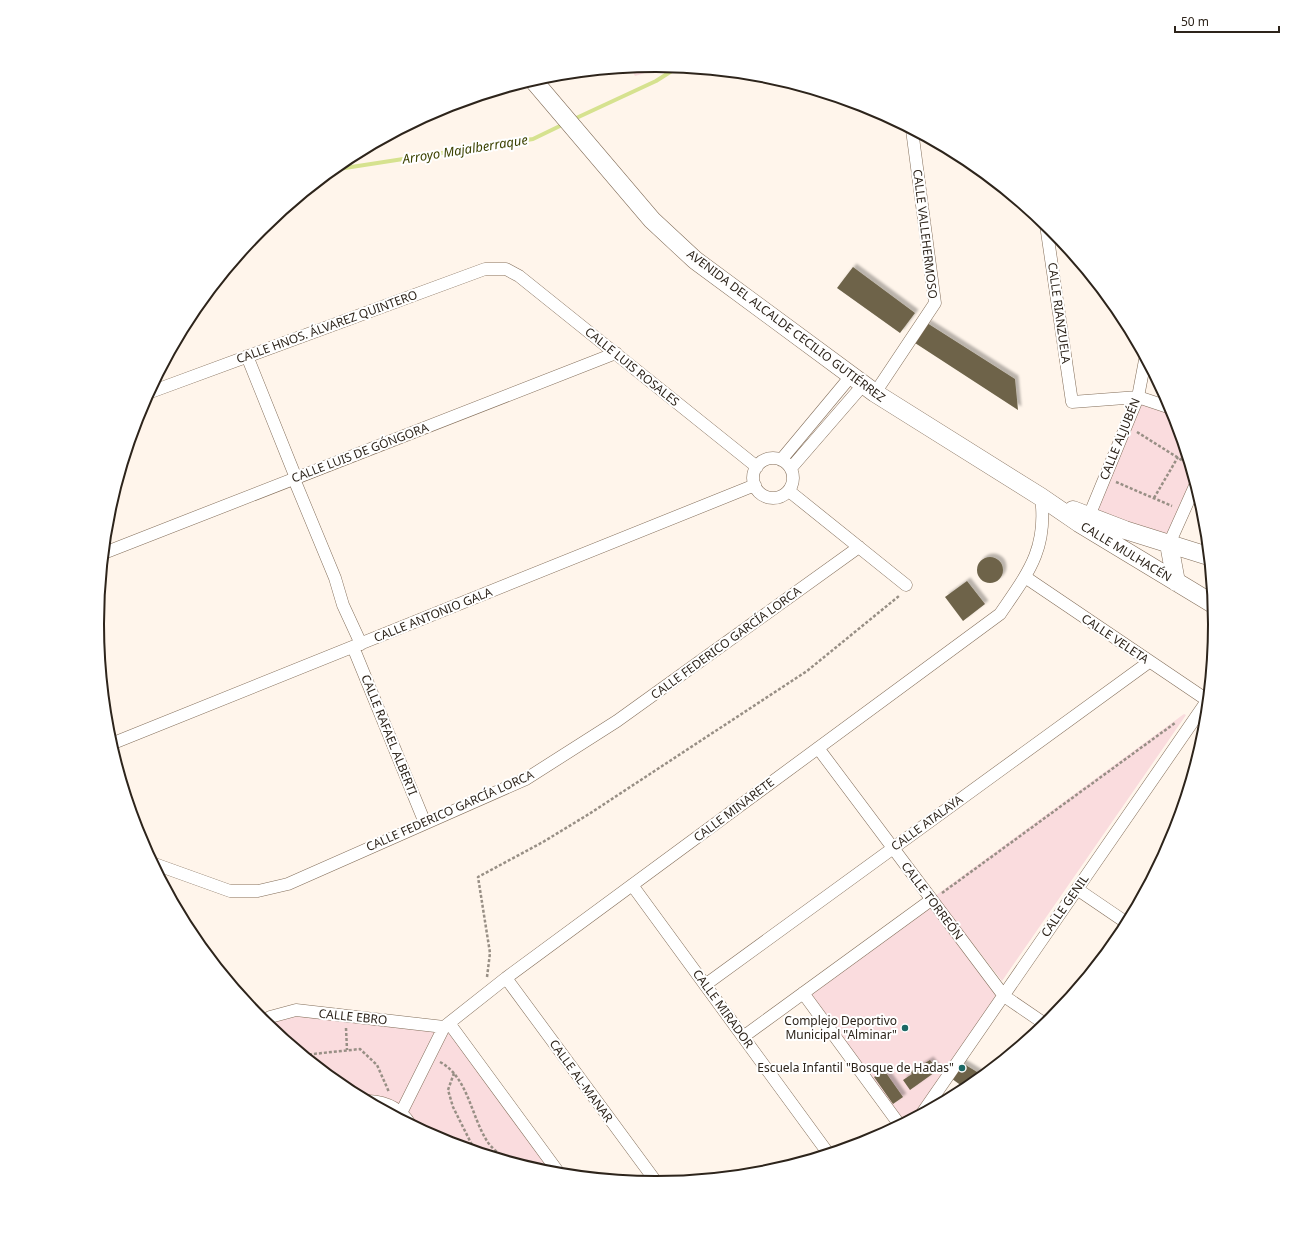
<svg xmlns="http://www.w3.org/2000/svg" width="1311" height="1248" font-family="'Noto Sans',sans-serif">
<style>
.green{fill:#fadcde}
.lines{fill:none;stroke-linecap:round;stroke-linejoin:round}
.stream{stroke:#d6e28f;stroke-width:4}
.building{fill:#6e644a;filter:url(#shadow)}
.street-casing{stroke:#836e5a;stroke-width:13}
.secondary-casing{stroke:#836e5a;stroke-width:19}
.path{stroke:#988f85;stroke-width:2.5;stroke-dasharray:3 2;stroke-linecap:butt}
.street{stroke:#fff;stroke-width:12}
.secondary{stroke:#fff;stroke-width:18}
.poi-dot{fill:#1c6865;stroke:#fff;stroke-width:1.5}
.labels{text-anchor:middle;stroke-width:4;stroke-linejoin:round;paint-order:stroke}
.street-label{font-size:12px;fill:#2d241b;stroke:#fff}
.poi-label{font-size:12px;fill:#2d241b;stroke:#fff;text-anchor:end}
.water-label{font-size:13px;font-style:italic;fill:#3b4100;stroke:#fff}
.rim{fill:none;stroke:#2d241b;stroke-width:2}
</style>
<defs>
<filter id="shadow"><feDropShadow dx="3.5" dy="-3.5" stdDeviation="1" flood-color="#0004"/></filter>
</defs>
<rect width="100%" height="100%" fill="#fff5eb"/>
<path class="green" d="M656,65L668,66L635,76L630,67Z
M1138,397L1172,410L1195,486L1169,544L1089,516Z
M1184,714L1186,715L1002,981L935,896Z
M931,900L1004,996L923,1112L899,1124L803,993Z
M296,1010L444,1027L559,1173L546,1172L441,1140L345,1089L265,1023Z"/>
<g class="lines">
<path class="stream" d="M572,120L656,81L678,67
M332,170L533,139L564,124"/>
</g>
<path class="building" d="M853,267L915,313L900,333L837,288Z
M927,323L1015,379L1018,410L915,343Z
M977 570a13 13 0 1 1 26 0a13 13 0 1 1-26 0Z
M967,581L985,604L963,621L945,597Z
M930,1060L938,1070L910,1090L903,1080L912,1074L910,1072Z
M959,1061L982,1075L966,1089L948,1076Z
M884,1070L903,1097L893,1104L874,1077Z"/>
<g class="lines">
<defs>
<path id="street" d="M1046,225L1072,402L1138,397L1171,408
M247,356L296,478
M148,393L485,269H506L519,276L757,467
M875,393L935,303L912,130
M753 478a20 20 0 1 1 40 0a20 20 0 1 1-40 0Z
M781,460L851,376
M791,468L863,385
M294,479L335,578L343,605L361,644
M789,491L906,585
M1089,516L1138,397L1145,360
M1169,544L1195,486
M104,553L616,353
M1025,577L1207,700
M353,647L425,823
M111,744L755,485
M818,748L1004,996L1045,1024
M152,863L230,891H258L288,884L526,779L617,721L859,547
M632,885L828,1153
M1077,889L1127,923
M506,978L657,1183
M705,985L1149,662
M803,993L899,1124
M265,1023L270,1017L296,1010L444,1027
M449,1023L559,1173
M743,1037L931,900
M369,1101C386,1102 401,1109 410,1124
M923,1112L1207,701
M401,1113L444,1027L506,978L1000,614C1028,573 1048,549 1041,497"/>
<path id="secondary" d="M533,80L652,220L695,260L875,393L1041,497L1079,523L1213,604
M1073,510L1125,530L1208,556
M1169,544L1176,582"/>
</defs>
<use href="#street" class="street-casing"/>
<use href="#secondary" class="secondary-casing"/>
<path class="path" d="M1137,432L1188,464
M1116,482L1172,506
M1154,498L1178,457
M942,893L1175,723
M487,977L490,953L478,877L543,842L589,814L807,671L899,596
M346,1028L347,1050
M304,1055L360,1049L377,1065L389,1092
M440,1062C468,1077 471,1116 487,1141C491,1148 500,1154 507,1160
M454,1073L448,1090L453,1107L475,1151"/>
<use href="#street" class="street"/>
<use href="#secondary" class="secondary"/>
</g>
<g class="poi-dot">
<circle cx="905" cy="1028" r="4"/>
<circle cx="962" cy="1068" r="4"/>
</g>
<g class="labels">
<g class="street-label">
<text transform="translate(925 234) rotate(83)" y="4">CALLE VALLEHERMOSO</text>
<text transform="translate(1059 313) rotate(82)" y="4">CALLE RIANZUELA</text>
<text transform="translate(786 326) rotate(37)" y="4">AVENIDA DEL ALCALDE CECILIO GUTIÉRREZ</text>
<text transform="translate(327 327) rotate(-20)" y="4">CALLE HNOS. ÁLVAREZ QUINTERO</text>
<text transform="translate(632 367) rotate(39)" y="4">CALLE LUIS ROSALES</text>
<text transform="translate(1120 439) rotate(-68)" y="4">CALLE ALJUBÉN</text>
<text transform="translate(360 453) rotate(-21)" y="4">CALLE LUIS DE GÓNGORA</text>
<text transform="translate(1126 552) rotate(31)" y="4">CALLE MULHACÉN</text>
<text transform="translate(433 615) rotate(-22)" y="4">CALLE ANTONIO GALA</text>
<text transform="translate(1115 639) rotate(34)" y="4">CALLE VELETA</text>
<text transform="translate(726 643) rotate(-36)" y="4">CALLE FEDERICO GARCÍA LORCA</text>
<text transform="translate(389 735) rotate(68)" y="4">CALLE RAFAEL ALBERTI</text>
<text transform="translate(734 810) rotate(-37)" y="4">CALLE MINARETE</text>
<text transform="translate(450 811) rotate(-24)" y="4">CALLE FEDERICO GARCÍA LORCA</text>
<text transform="translate(927 823) rotate(-36)" y="4">CALLE ATALAYA</text>
<text transform="translate(932 901) rotate(53)" y="4">CALLE TORREÓN</text>
<text transform="translate(1065 906) rotate(-55)" y="4">CALLE GENIL</text>
<text transform="translate(723 1009) rotate(54)" y="4">CALLE MIRADOR</text>
<text transform="translate(353 1017) rotate(6)" y="4">CALLE EBRO</text>
<text transform="translate(581 1081) rotate(54)" y="4">CALLE AL-MANAR</text>
</g>
<g class="poi-label">
<text x="897" y="1025">Complejo Deportivo<tspan x="897" dy="14">Municipal "Alminar"</tspan></text>
<text x="954" y="1072">Escuela Infantil "Bosque de Hadas"</text>
</g>
<g class="water-label">
<text transform="translate(465 149) rotate(-9)" y="5">Arroyo Majalberraque</text>
</g>
</g>
<path d="M0 0H1311V1248H0ZM104 624a552 552 0 1 1 1104 0a552 552 0 1 1-1104 0Z" fill="#fff" fill-rule="evenodd"/>
<path class="rim" d="M104 624a552 552 0 1 1 1104 0a552 552 0 1 1-1104 0Z"/>
<path d="M1175 26v6h104v-6" fill="none" stroke="#2d241b" stroke-width="2"/>
<text x="1181" y="26" font-size="12" fill="#2d241b" stroke="#ffffff" stroke-width="3" paint-order="stroke">50 m</text>
</svg>
